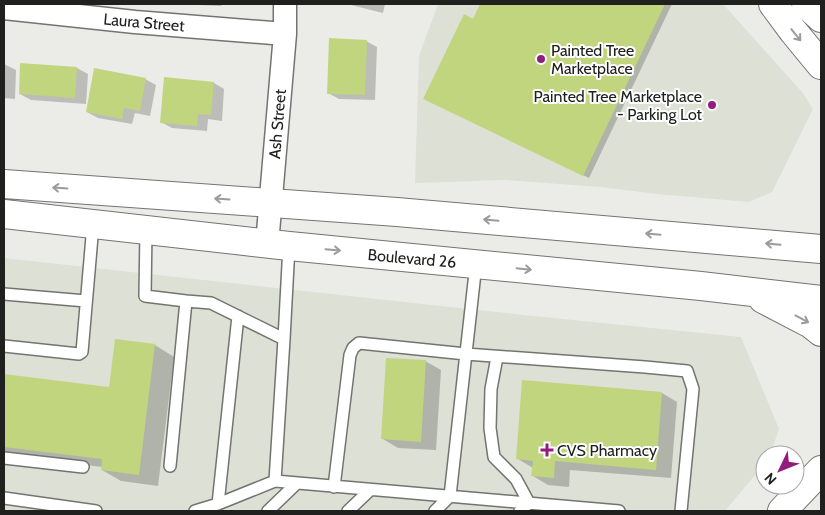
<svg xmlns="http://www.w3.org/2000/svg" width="825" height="515" font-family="Cabin,sans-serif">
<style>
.built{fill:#dde0d5}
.shadow{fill:#0003}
.building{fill:#c1d57f}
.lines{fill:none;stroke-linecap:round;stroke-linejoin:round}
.lane-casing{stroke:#737470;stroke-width:14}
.street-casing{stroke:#737470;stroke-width:25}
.secondary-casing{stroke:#737470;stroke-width:30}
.primary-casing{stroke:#737470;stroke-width:30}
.lane{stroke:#fff;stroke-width:11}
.street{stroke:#fff;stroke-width:22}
.secondary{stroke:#fff;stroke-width:28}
.primary{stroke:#fff;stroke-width:28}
.oneway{stroke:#9b9b9a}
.poi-dot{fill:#921d7c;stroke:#fff;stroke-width:2}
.labels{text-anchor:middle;stroke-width:4;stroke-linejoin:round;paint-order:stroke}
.street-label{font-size:16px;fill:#20211f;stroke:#fff}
.poi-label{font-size:16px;fill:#20211f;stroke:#fff;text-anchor:start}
</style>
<rect width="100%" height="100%" fill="#ebece8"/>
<path class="built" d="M438,4H723L802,92L813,109L772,192L749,202L657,194L600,187L505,180L415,183L419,56Z
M4,258L514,314L741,337L779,429L770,455H765V463L725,511H4Z"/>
<path class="shadow" d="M197,4H222L221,6L199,5Z
M347,4H385L383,13Z
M481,4H672L589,178L430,101Z
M366,41L377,47L375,100L339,99L328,93Z
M4,64L16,70L15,99L4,98Z
M22,64L77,68L88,74L86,104L31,100L20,94Z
M145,79L156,85L150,116L135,113L132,124L98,118L87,112Z
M214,83L224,89L222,121L208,119L207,131L172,128L161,122Z
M155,345L174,357L158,486L121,481L102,470V467L4,455V375L110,389Z
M425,361L441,370L436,450L398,448L383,439Z
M662,393L677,402L671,478L570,470L569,487L548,485L533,476V468L518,459Z"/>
<path class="building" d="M480,4H665L583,176L423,99L464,14L473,19Z
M329,38L367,40L365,95L327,94Z
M20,63L77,67L75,98L19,94Z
M94,68L146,78L140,111L124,108L122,119L86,112Z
M164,77L214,82L211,115L198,114L197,126L160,123Z
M115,339L155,344L139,475L101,470L102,459L4,447V374L109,387Z
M386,358L426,360L421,442L381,439Z
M522,380L662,392L656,470L555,461L554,478L531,476L533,461L516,459Z"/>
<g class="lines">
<defs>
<path id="lane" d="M146,230L145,296L186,301L170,466
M4,294L86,301
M186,301L211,303L284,339L289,246
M4,346L79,354L82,352L93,225
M497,357L491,389L490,428L494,457L516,479L529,503L520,511
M4,458L83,467
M275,481L619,511
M334,487L350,355L353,348L359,343L466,354L645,367L687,371L693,389L681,511
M4,498L96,511
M218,504L238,316
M195,511L218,504L275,481L284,339
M268,511L297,483
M348,511L370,490
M435,511L450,496L476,264"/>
<path id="street" d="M4,8L135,22L285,34
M267,244L285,34V4"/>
<path id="secondary" d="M773,4L793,31L821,65
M806,4L821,18"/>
<path id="primary" d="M4,184L397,212L821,249
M4,214L289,246L701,286L821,300
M763,299L811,324L821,332
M782,511L821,470"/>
</defs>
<use href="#lane" class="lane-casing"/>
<use href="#street" class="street-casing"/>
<use href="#secondary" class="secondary-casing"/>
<use href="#primary" class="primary-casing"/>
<use href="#lane" class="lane"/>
<use href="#street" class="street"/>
<use href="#secondary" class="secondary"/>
<use href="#primary" class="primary"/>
</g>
<defs><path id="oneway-shaft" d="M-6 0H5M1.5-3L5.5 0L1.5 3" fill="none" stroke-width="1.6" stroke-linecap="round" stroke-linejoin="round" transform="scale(1.25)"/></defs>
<g class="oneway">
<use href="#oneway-shaft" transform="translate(796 35) rotate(51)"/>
<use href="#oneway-shaft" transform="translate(60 188) rotate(-176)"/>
<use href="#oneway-shaft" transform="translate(222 199) rotate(-176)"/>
<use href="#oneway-shaft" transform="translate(491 220) rotate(-175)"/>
<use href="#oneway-shaft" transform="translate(653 234) rotate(-175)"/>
<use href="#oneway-shaft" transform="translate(773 244) rotate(-175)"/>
<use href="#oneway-shaft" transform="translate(333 250) rotate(5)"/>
<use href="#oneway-shaft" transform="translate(524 269) rotate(6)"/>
<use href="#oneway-shaft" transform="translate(802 319) rotate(28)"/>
</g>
<g class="poi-dot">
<circle cx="541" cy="59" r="5"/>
<circle cx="712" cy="105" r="5"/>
<path d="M544.5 442.5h5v5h5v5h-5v5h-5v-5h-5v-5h5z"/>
</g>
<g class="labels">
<g class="street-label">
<text transform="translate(144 22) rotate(5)" y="6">Laura Street</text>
<text transform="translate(277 124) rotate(-85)" y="6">Ash Street</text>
<text transform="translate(412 258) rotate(5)" y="6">Boulevard 26</text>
</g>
<g class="poi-label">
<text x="551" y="56">Painted Tree<tspan x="551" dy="18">Marketplace</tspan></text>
<text x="702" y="102" text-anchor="end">Painted Tree Marketplace<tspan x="702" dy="18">- Parking Lot</tspan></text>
<text x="557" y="456">CVS Pharmacy</text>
</g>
</g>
<rect width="825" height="515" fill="none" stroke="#20211f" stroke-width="10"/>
<g transform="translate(780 470) rotate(227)"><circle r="24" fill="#ffffff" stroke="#a6a6a5"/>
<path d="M0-4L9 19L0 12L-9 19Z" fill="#921d7c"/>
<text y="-8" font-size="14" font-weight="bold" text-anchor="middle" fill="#20211f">N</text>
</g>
</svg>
